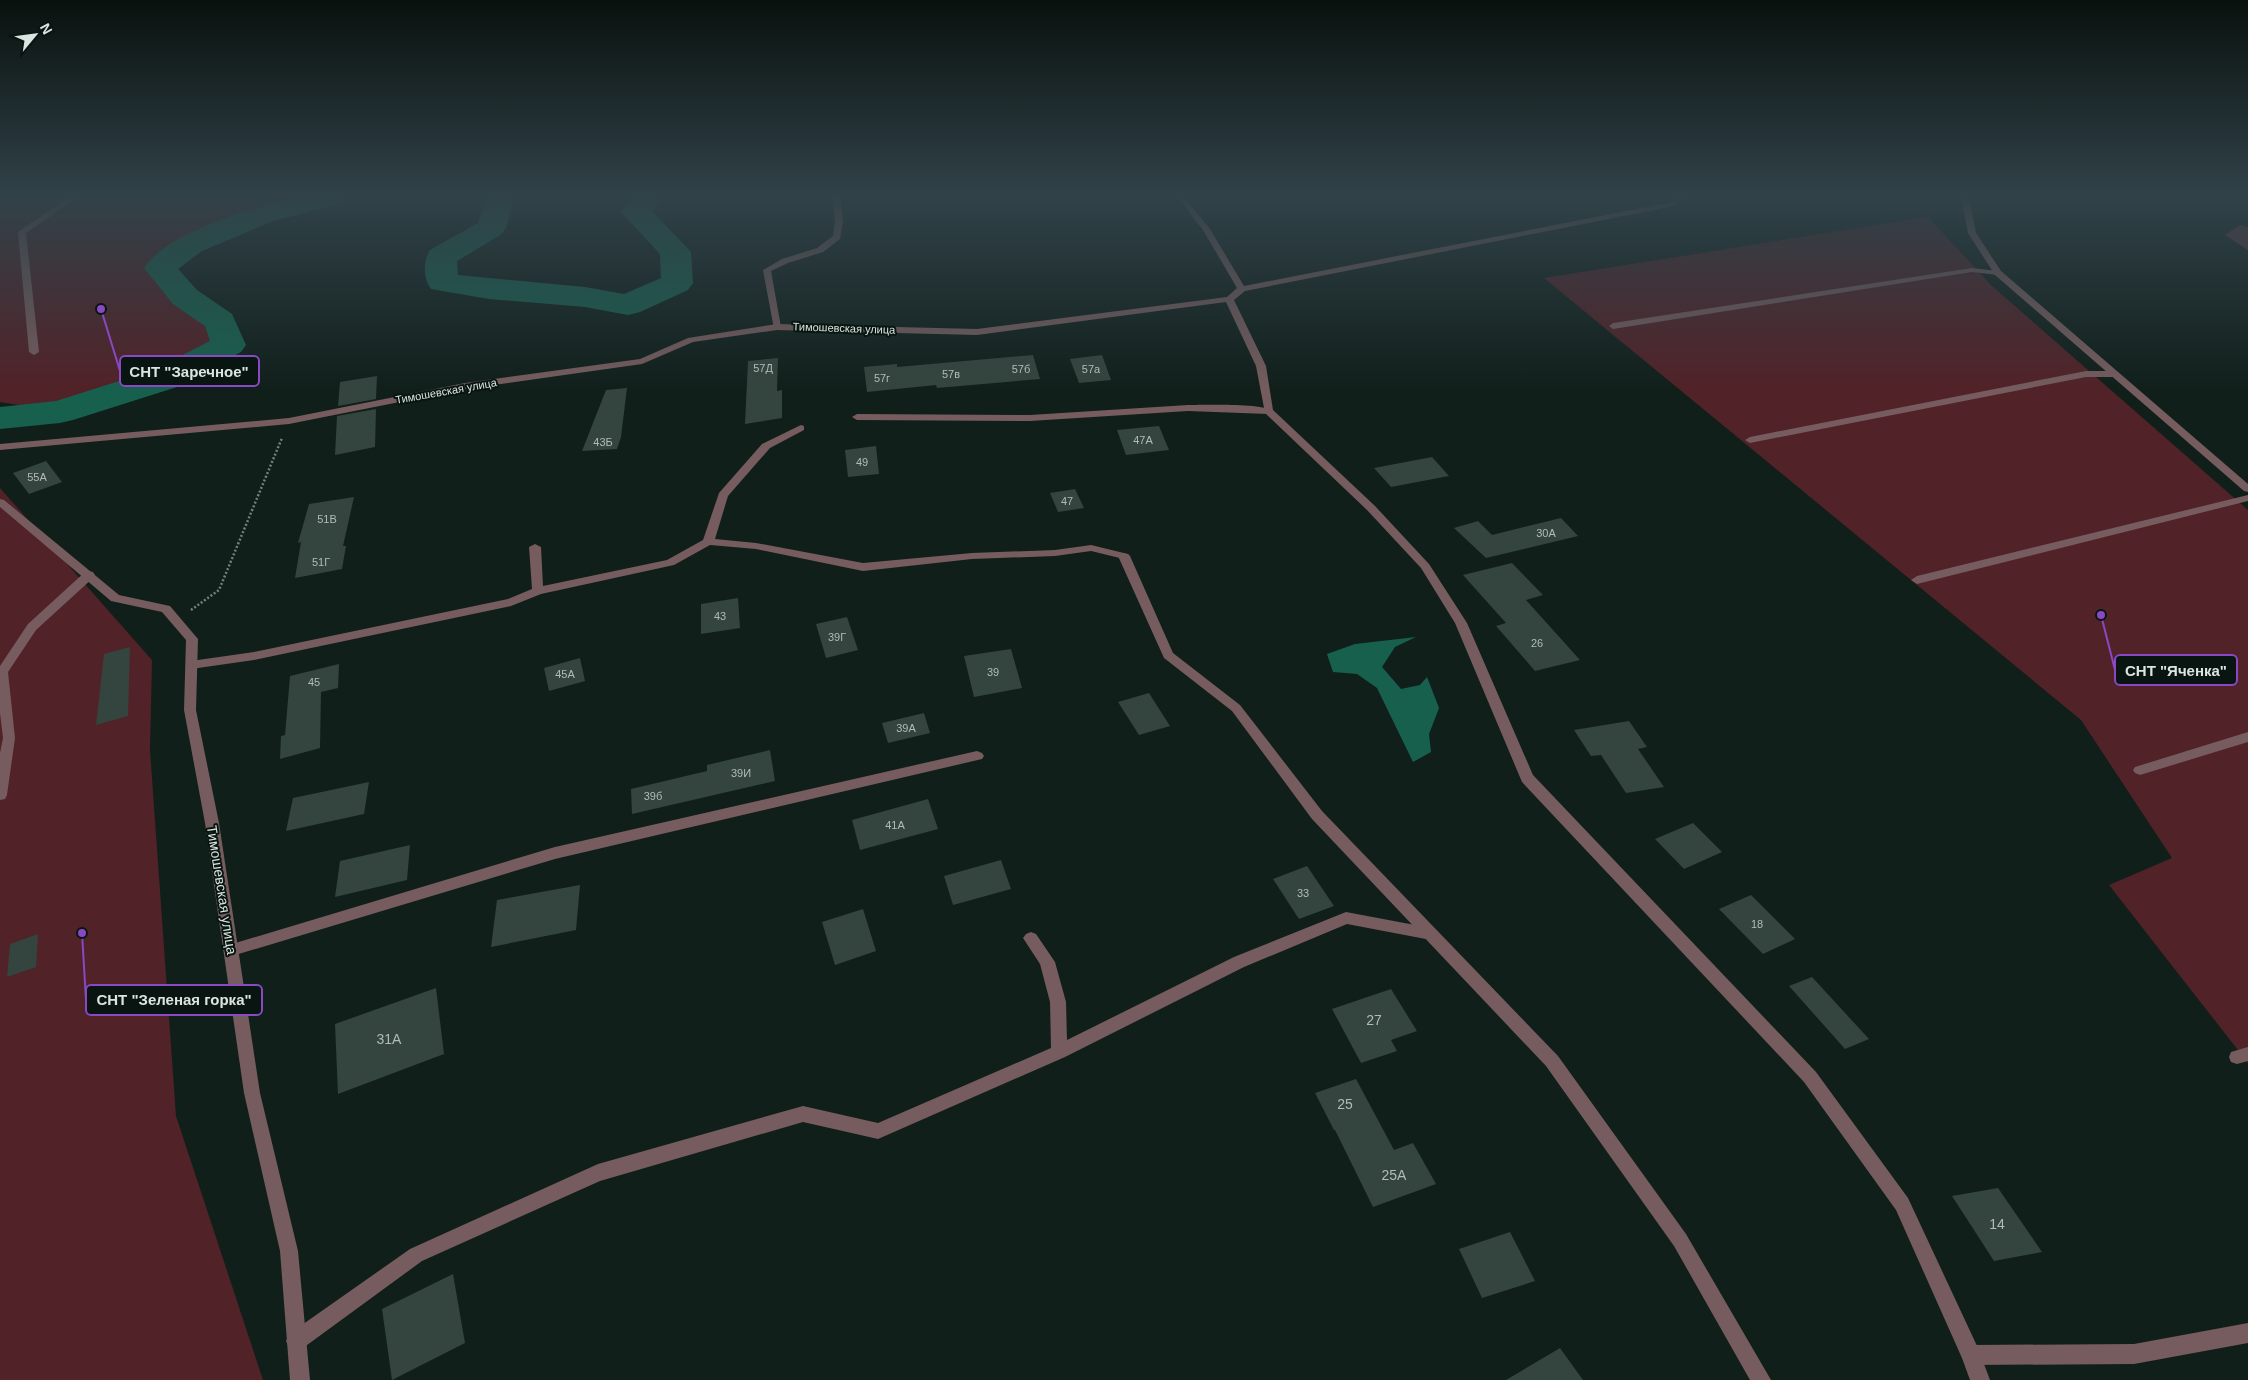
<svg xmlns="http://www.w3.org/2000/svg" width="2248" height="1380" font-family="Arial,sans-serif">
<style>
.green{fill:#512228}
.forest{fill:#6f393f}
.water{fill:#17604d}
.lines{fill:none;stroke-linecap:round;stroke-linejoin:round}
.river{fill:#17604d;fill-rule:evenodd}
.building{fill:#34443e}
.path{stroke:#74807c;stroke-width:2.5;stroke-dasharray:2 2;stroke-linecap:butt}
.lane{fill:#765c5e;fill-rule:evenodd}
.street{fill:#765c5e;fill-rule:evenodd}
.labels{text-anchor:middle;stroke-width:4;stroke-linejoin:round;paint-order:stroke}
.far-street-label{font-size:11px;fill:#dbe4e0;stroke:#081511}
.number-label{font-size:11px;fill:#b1bcb8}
.street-label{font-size:14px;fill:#dbe4e0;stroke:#081511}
.near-number-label{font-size:14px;fill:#b1bcb8}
.leader{fill:none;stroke:#8948c4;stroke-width:2}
.callout-dot{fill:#8948c4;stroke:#081511;stroke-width:2}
.callout{fill:#081511;stroke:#8948c4;stroke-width:2}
.callout-label{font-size:15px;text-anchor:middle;font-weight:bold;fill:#dbe4e0}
</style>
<rect width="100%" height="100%" fill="#101f1a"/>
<path class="green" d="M0,197H333L263,215L191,244L160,268L185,297L220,321L229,345L164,379L60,412L0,402Z
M1928,217L1991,285L2248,510V1063L2109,885L2172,858L2081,720L1544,278Z
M0,488L152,660L150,750L176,1116L263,1380H0Z"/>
<path class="forest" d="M2240,225L2248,227V250L2225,235Z"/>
<path class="water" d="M1416,637L1395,647L1382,667L1401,689L1420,685L1427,677L1439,708L1429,734L1431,752L1413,762L1377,688L1357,674L1333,672L1327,654L1355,644Z"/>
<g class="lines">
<path class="river" d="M297,197H347L343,203L273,221L202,251L178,269L197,290L232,314L246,345L241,352L177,387L73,420L60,423L0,429V407L56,401L151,371L210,341L205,326L173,304L144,268C170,230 254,208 297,197Z
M486,197H515L506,228L502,234L457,261L458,275L585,287L624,294L661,278L660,254L621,212L633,197H663L652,211L691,252L693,283L688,290L640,312L628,315L585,307L489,299L431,289C423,278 423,261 430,250L478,223Z"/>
</g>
<path class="building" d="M1033,355L1040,379L937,388L936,385L867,392L864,367L897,364V367Z
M1102,355L1111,380L1079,383L1070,359Z
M778,358L777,391L782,390V418L745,424L748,361Z
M377,376L376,399L338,406L340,382Z
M627,388L621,437L617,449L582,451L606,390Z
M376,409L375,447L335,455L337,416Z
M1159,426L1169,450L1126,455L1117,430Z
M876,446L879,474L848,477L845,450Z
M1432,457L1449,476L1391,487L1374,468Z
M46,461L62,482L29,494L13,473Z
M1075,489L1084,508L1058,512L1050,493Z
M354,497L343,546H346L342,569L295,578L301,542L298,543L309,504Z
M1561,518L1578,536L1486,558L1454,528L1478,521L1492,535Z
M1512,563L1543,595L1526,600L1580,660L1535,671L1496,626L1506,623L1463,575Z
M738,598L740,628L701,634V604Z
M847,617L858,650L826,658L816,624Z
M130,647L128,716L96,725L104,654Z
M1011,649L1022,688L974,697L964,656Z
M580,658L585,681L549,691L544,668Z
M339,664L338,688L321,692L320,748L280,759L281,736L285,735L290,676Z
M1149,693L1170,726L1139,735L1118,702Z
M924,713L930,733L888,743L882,723Z
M1629,721L1647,747L1638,749L1664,787L1626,793L1601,755L1591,756L1574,730Z
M770,750L775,781L632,814L631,789L707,771V765Z
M369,782L364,814L286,831L293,798Z
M928,799L938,829L860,850L852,820Z
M1693,823L1722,852L1684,869L1655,839Z
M410,845L407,880L335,897L340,861Z
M1001,860L1011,889L953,905L944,876Z
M1307,866L1334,906L1299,919L1273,879Z
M580,885L576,930L491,947L497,900Z
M1751,895L1795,939L1763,954L1719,909Z
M863,909L876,951L835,965L822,922Z
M38,934L36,967L7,977L10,944Z
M1812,977L1869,1039L1845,1049L1789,986Z
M436,988L444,1054L338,1094L335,1024Z
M1391,989L1417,1031L1391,1040L1397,1051L1361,1063L1332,1009Z
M1356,1079L1394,1150L1413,1143L1436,1184L1373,1207L1335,1130H1334L1315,1093Z
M1998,1188L2042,1252L1994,1261L1952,1196Z
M1510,1232L1535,1281L1482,1298L1459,1249Z
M453,1274L465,1343L392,1380L382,1309Z
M1560,1348L1583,1380H1506Z"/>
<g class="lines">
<path class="path" d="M191,610L219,590L282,438"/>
<path class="lane" d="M69,197H78L26,233L39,352L34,355L29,352L18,232Z
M832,197H840L843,220L840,239L823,252L788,263L771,271L781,327L774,329L763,270L782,259L817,248L833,236L835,220Z
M1972,268L1998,271L2002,273L1998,275L1972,272L1613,329L1609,326L1613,323Z
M2086,371H2115L2120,374L2115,377H2086L1750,443L1745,440L1750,437Z
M1188,405C1204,405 1263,403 1273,411L1268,414L1188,411L1030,421L857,420L852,417L857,414L1030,415Z
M801,425L804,426V430L770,448L728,496L715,539L756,543L863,563L972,553L1055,550L1091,545L1128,554L1130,556L1124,559L1091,551L1055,556L972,559L863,571L756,549L710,545L674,565L541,594L511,606L254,660L191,669L185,665L191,661L254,652L508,599L532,589L529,547L535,544L541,547L543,586L667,560L703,540L719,493L762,444Z
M2248,495V501L1917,584L1911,580L1917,576Z
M89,571L93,572L95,575L93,578L36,630L8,672L15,738L7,795L5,799L0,800V753L3,738L0,713V666L28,624L85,572Z
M2248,732V742L2140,775L2135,773L2133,770L2135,767Z
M977,751L982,753L984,756L982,759L555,859L232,956L227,955L224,950L227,945L232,944L555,847Z
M1346,912L1431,928L1436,930L1439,934L1436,938L1431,940L1347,924L1244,967L1065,1057L878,1139L803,1122L600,1181L422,1261L303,1348L296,1351L289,1348L286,1341L289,1334L410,1249L598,1164L803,1106L878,1123L1051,1048L1050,1002L1040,964L1023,938L1026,934L1031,932L1036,934L1055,962L1066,1002L1067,1040L1234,957Z
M2248,1047V1061L2237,1064L2231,1062L2229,1057L2231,1052Z
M2248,1323V1343L2134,1364L1971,1365L1964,1362L1961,1355L1964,1348L1971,1345L2134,1344Z"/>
<path class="street" d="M1177,197H1184L1210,229L1244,286L1672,202L1678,197H1686L1674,206L1245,291L1234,300L1266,366L1273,410L1375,506L1429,564L1467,623L1533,775L1816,1072L1908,1198L1978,1348L1990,1380H1970L1962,1358L1896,1210L1804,1082L1522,782L1455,623L1421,568L1367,510L1265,413L1256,366L1226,302L977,335L777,330L693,342L642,364L465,389L289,424L0,450V444L289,418L465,383L640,359L688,338L777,324L977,329L1227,297L1237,288L1203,230Z
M1961,197H1969L1976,233L2001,271L2248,484V492L2244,491L1995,275L1968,233Z
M0,499L4,500L119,595L170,606L198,639L196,710L219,823L260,1093L298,1251L310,1380H290L280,1251L244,1093L205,823L184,710L186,640L162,612L111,601L0,507Z
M1124,553L1130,556L1173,653L1240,705L1322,811L1558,1056L1686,1234L1771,1380H1750L1674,1246L1546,1066L1312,819L1232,711L1164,658L1118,556Z"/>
</g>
<linearGradient id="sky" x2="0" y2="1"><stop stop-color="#09110e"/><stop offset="0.5" stop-color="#314249"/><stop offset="1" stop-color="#314249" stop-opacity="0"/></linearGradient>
<rect width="2248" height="391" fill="url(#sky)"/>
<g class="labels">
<g class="far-street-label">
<text transform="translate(844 328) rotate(2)" y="4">Тимошевская улица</text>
<text transform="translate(446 391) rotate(-10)" y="4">Тимошевская улица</text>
</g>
<g class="number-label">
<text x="763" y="372">57Д</text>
<text x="1021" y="373">57б</text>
<text x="1091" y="373">57а</text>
<text x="951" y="378">57в</text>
<text x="882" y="382">57г</text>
<text x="1143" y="444">47А</text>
<text x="603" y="446">43Б</text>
<text x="862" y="466">49</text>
<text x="37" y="481">55А</text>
<text x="1067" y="505">47</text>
<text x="327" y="523">51В</text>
<text x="1546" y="537">30А</text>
<text x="321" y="566">51Г</text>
<text x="720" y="620">43</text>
<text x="837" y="641">39Г</text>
<text x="1537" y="647">26</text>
<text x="993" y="676">39</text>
<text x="565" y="678">45А</text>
<text x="314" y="686">45</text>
<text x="906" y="732">39А</text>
<text x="741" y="777">39И</text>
<text x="653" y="800">39б</text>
<text x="895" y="829">41А</text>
<text x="1303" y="897">33</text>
<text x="1757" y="928">18</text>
</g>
<g class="street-label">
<text transform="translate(222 890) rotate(81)" y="5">Тимошевская улица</text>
</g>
<g class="near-number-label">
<text x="1374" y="1025">27</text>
<text x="389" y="1044">31А</text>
<text x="1345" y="1109">25</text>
<text x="1394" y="1180">25А</text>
<text x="1997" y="1229">14</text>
</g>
</g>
<path class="leader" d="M101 309L120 371M2101 615L2115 670M82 933L86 1000"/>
<g class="callout-dot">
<circle cx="101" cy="309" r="5"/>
<circle cx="2101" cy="615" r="5"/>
<circle cx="82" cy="933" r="5"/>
</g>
<g class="callout">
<rect x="120" y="356" width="139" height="30" rx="5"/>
<rect x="2115" y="655" width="122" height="30" rx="5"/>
<rect x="86" y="985" width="176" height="30" rx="5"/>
</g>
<g class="callout-label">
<text x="189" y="377">СНТ "Заречное"</text>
<text x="2176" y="676">СНТ "Яченка"</text>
<text x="174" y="1005">СНТ "Зеленая горка"</text>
</g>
<g transform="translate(35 35) rotate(61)" stroke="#081511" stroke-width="4" paint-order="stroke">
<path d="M0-4L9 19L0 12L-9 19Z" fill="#dbe4e0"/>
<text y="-8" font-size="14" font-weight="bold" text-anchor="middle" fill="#dbe4e0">N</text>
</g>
</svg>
